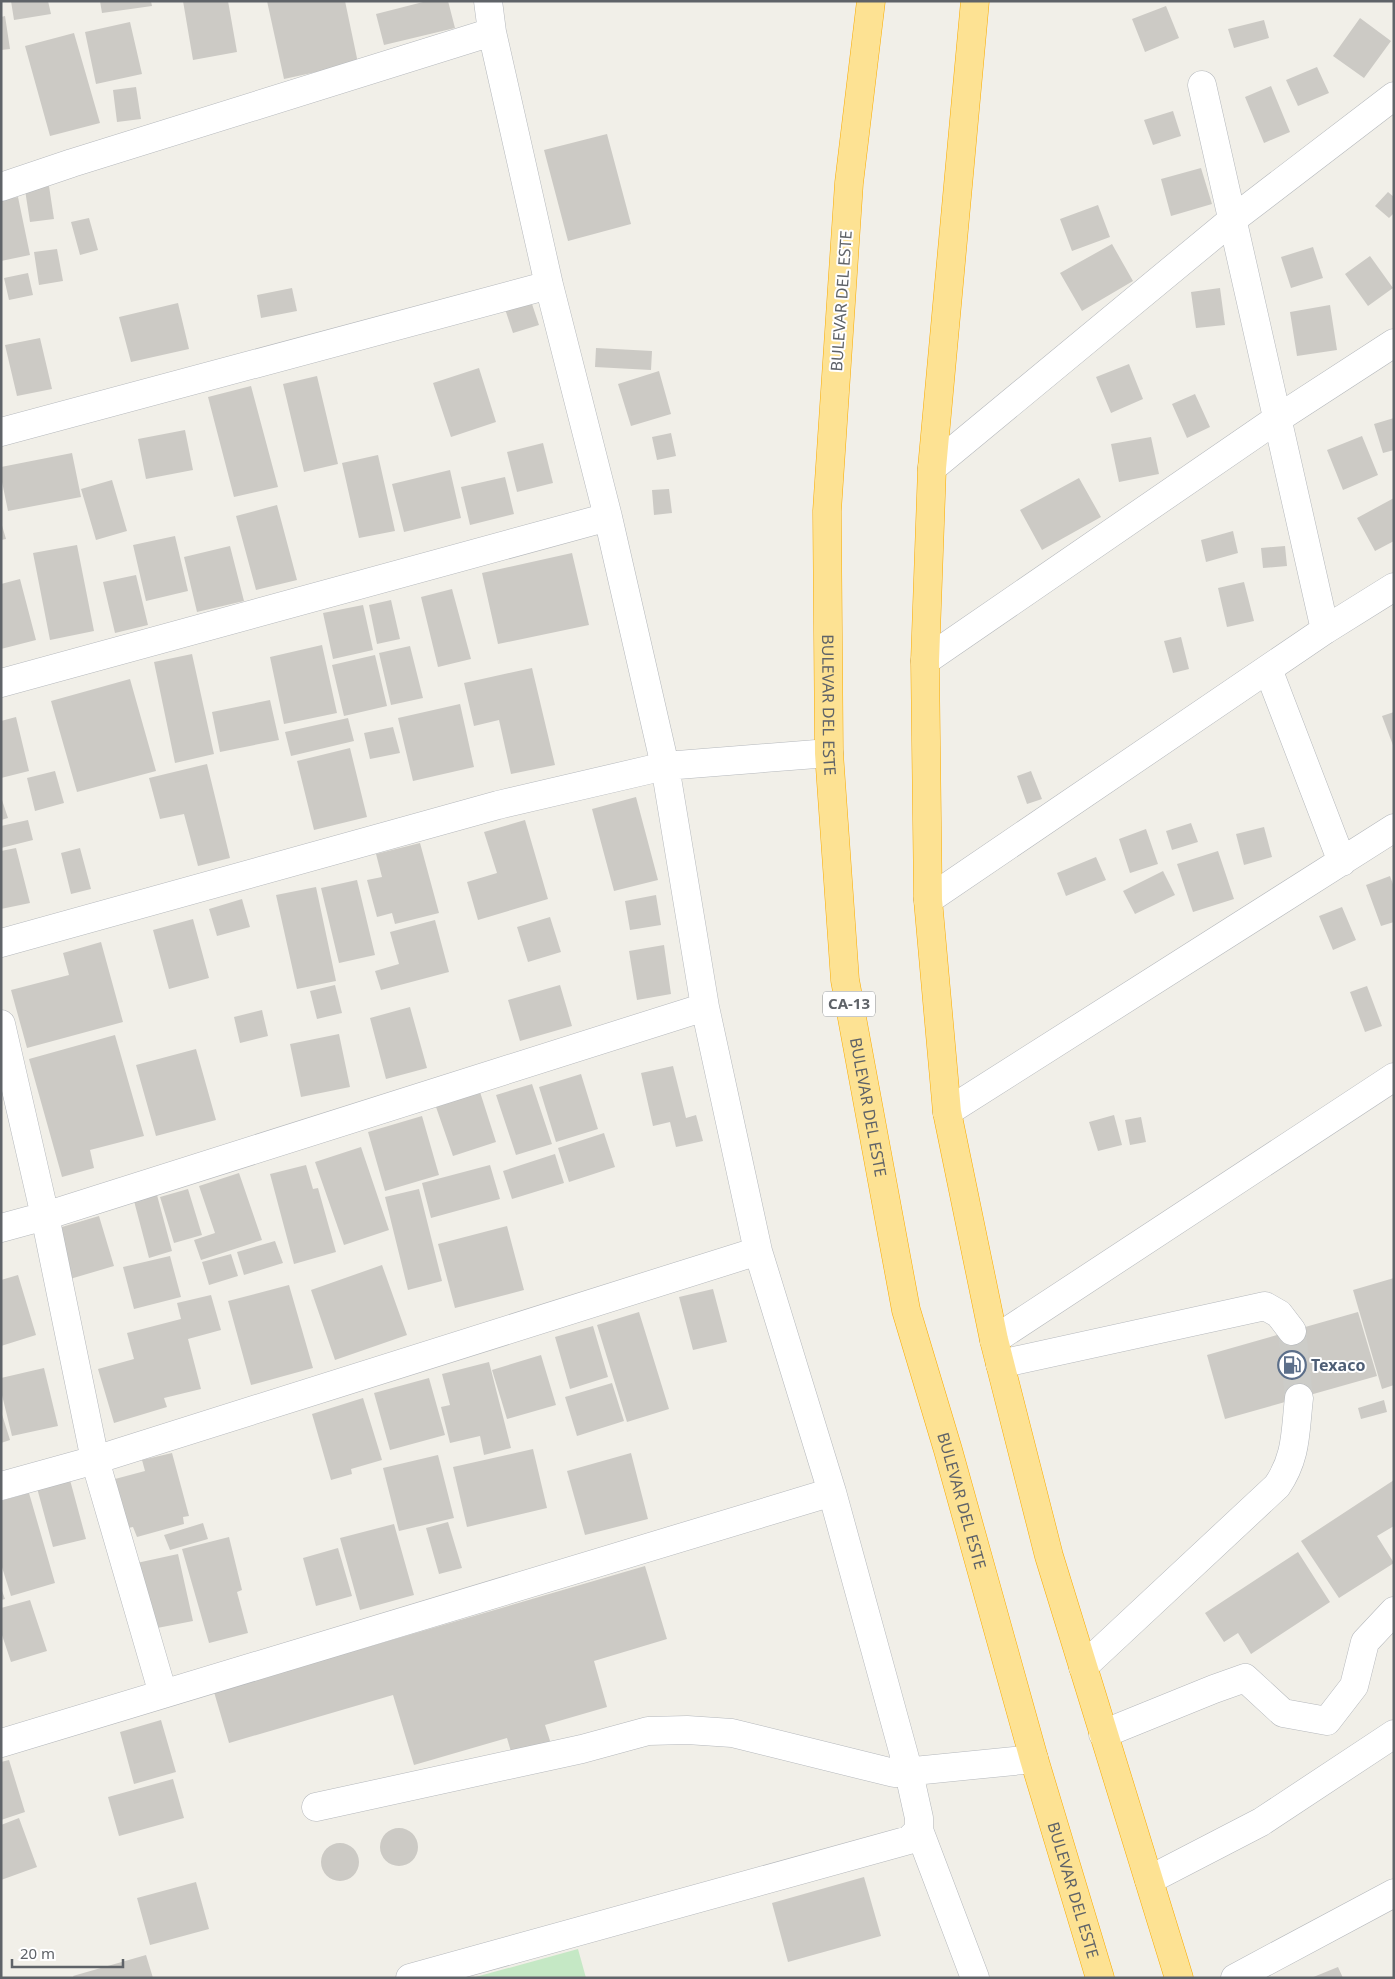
<svg xmlns="http://www.w3.org/2000/svg" width="1395" height="1979" font-family="'Noto Sans',sans-serif">
<style>
.green{fill:#c5e8c5}
.building{fill:#cccac5}
.lines{fill:none;stroke-linecap:round;stroke-linejoin:round}
.minor-tunnel{stroke:#ccccc8;stroke-width:28;stroke-dasharray:28 14;stroke-linecap:butt}
.minor-casing{stroke:#b5b8bc;stroke-width:29}
.highway-casing{stroke:#f9ab00;stroke-width:29}
.minor{stroke:#fff;stroke-width:28}
.highway{stroke:#fde293;stroke-width:28}
.labels{text-anchor:middle;stroke-width:4;stroke-linejoin:round;paint-order:stroke}
.shield{fill:#fff;stroke:#8f9295;stroke-width:1}
.shield-label{font-size:15px;font-weight:bold;fill:#5f6368}
.street-label{font-size:16px;fill:#5f6368;stroke:#fff}
.service-label{font-size:16px;font-weight:bold;fill:#4e5e75;stroke:#fff;text-anchor:start}
</style>
<rect width="100%" height="100%" fill="#f1efe8"/>
<path class="green" d="M578,1949L586,1978H472Z"/>
<path class="building" d="M11,1H48L51,14L14,20Z
M100,1H151L152,6L102,13Z
M183,1H228L237,52L193,60Z
M267,1H345L358,63L284,79Z
M427,1H448L455,28L384,45L376,14Z
M1166,6L1179,38L1145,52L1132,19Z
M5,16L10,49L1,50V17Z
M1360,18L1391,41L1364,78L1333,56Z
M1264,20L1269,38L1234,48L1228,29Z
M130,22L142,74L96,84L85,32Z
M74,33L100,123L50,136L25,46Z
M1317,67L1329,93L1298,106L1286,80Z
M1271,86L1290,132L1264,143L1245,97Z
M136,87L141,119L117,122L113,90Z
M1173,111L1181,136L1153,145L1144,120Z
M607,134L631,224L568,241L544,150Z
M1201,168L1212,204L1171,216L1161,179Z
M49,186L54,219L30,222L25,190Z
M1388,192L1394,197V213L1389,218L1375,206Z
M18,197L30,255L1,261V200Z
M1098,205L1110,237L1072,251L1060,219Z
M89,218L98,250L80,255L71,222Z
M1112,244L1133,281L1082,311L1060,273Z
M1313,247L1323,278L1291,288L1281,257Z
M57,249L63,281L39,285L34,252Z
M1370,256L1393,288L1368,306L1345,274Z
M28,273L33,295L9,300L4,278Z
M292,288L297,311L261,318L257,295Z
M1220,288L1225,325L1196,328L1191,292Z
M530,298L539,325L513,333L504,306Z
M178,303L189,349L131,362L119,317Z
M1330,305L1337,350L1297,356L1290,312Z
M40,338L52,389L17,396L5,345Z
M596,348L652,351L651,370L595,367Z
M1129,364L1143,399L1111,413L1096,377Z
M479,368L496,422L451,437L433,383Z
M659,371L671,414L631,426L618,384Z
M317,376L338,464L304,472L283,384Z
M251,386L278,487L234,497L208,397Z
M1195,394L1210,427L1187,438L1172,404Z
M1394,418V450L1383,453L1374,424Z
M185,430L193,470L146,479L138,439Z
M671,433L676,456L657,460L652,437Z
M1362,436L1378,475L1343,490L1327,450Z
M1151,437L1159,474L1119,482L1111,444Z
M543,443L553,483L517,492L507,452Z
M72,453L81,497L8,511L1,477V467Z
M378,455L395,531L359,538L342,463Z
M450,470L461,518L404,532L392,484Z
M505,477L514,514L470,525L461,487Z
M1079,478L1101,517L1042,550L1020,510Z
M112,480L127,531L96,540L81,489Z
M669,489L672,513L654,515L652,490Z
M1394,498V541L1375,551L1357,518Z
M277,505L297,580L256,590L236,516Z
M1,522L6,539L1,540Z
M1233,531L1238,553L1206,562L1201,540Z
M175,536L188,591L146,601L133,545Z
M77,545L94,631L50,640L33,553Z
M230,546L244,601L197,612L184,557Z
M1285,546L1287,566L1263,568L1261,548Z
M572,553L589,625L498,644L482,573Z
M136,575L148,625L115,633L103,582Z
M20,579L36,640L1,649V584Z
M1244,582L1254,621L1227,627L1218,588Z
M452,589L471,659L438,667L421,597Z
M391,600L400,639L377,644L369,605Z
M363,605L373,650L333,659L323,613Z
M1181,637L1189,669L1173,673L1164,641Z
M322,645L337,713L284,724L270,657Z
M410,646L423,698L391,705L379,653Z
M192,654L214,754L175,763L154,662Z
M375,655L387,706L344,716L332,665Z
M532,668L555,765L511,774L499,720L474,726L464,683Z
M130,679L156,771L77,792L51,701Z
M270,700L279,740L220,752L212,712Z
M460,704L474,767L413,781L398,718Z
M1394,712V748L1382,716Z
M16,717L29,771L1,778V721Z
M348,718L354,741L291,756L285,732Z
M393,727L400,753L370,759L364,733Z
M350,748L367,817L314,830L297,761Z
M207,764L230,858L198,866L184,814L160,819L149,778Z
M55,771L64,803L35,811L27,778Z
M1031,771L1042,799L1027,804L1017,776Z
M1,797L8,818L1,820Z
M636,797L658,880L614,891L592,809Z
M28,820L33,840L1,848V826Z
M525,820L548,899L478,920L467,882L497,873L484,832Z
M1191,823L1198,842L1172,850L1166,831Z
M1264,827L1272,857L1244,865L1236,834Z
M1146,829L1158,864L1130,873L1119,839Z
M420,843L439,913L395,924L392,913L377,917L367,880L382,877L376,854Z
M16,848L30,903L1,909V851Z
M80,848L91,889L71,894L61,853Z
M1218,851L1234,899L1193,912L1177,864Z
M1096,857L1106,880L1066,896L1057,873Z
M1163,871L1175,895L1135,914L1123,891Z
M1390,876L1394,887V922L1381,926L1366,885Z
M357,880L375,955L339,963L321,888Z
M316,887L336,981L297,989L276,895Z
M656,895L661,925L630,930L625,901Z
M242,899L250,927L217,936L209,909Z
M1342,907L1356,940L1333,950L1319,916Z
M550,917L561,952L528,962L517,927Z
M193,919L209,978L169,989L153,930Z
M435,920L449,972L381,990L375,971L399,964L390,932Z
M101,942L123,1022L27,1048L11,990L69,975L63,953Z
M664,945L671,994L637,1000L629,951Z
M335,985L342,1013L317,1019L310,991Z
M560,985L572,1026L520,1041L508,1000Z
M1367,986L1382,1026L1365,1032L1350,992Z
M410,1007L427,1068L386,1079L370,1018Z
M262,1010L268,1036L240,1043L234,1017Z
M339,1034L350,1087L301,1097L290,1044Z
M115,1035L144,1136L90,1150L94,1168L62,1177L29,1059Z
M196,1049L216,1120L156,1136L136,1065Z
M673,1066L686,1118L696,1115L703,1141L676,1147L670,1122L653,1126L641,1073Z
M581,1074L598,1129L556,1142L539,1087Z
M532,1084L552,1144L516,1155L496,1095Z
M480,1092L496,1142L453,1156L436,1107Z
M1114,1115L1122,1145L1098,1151L1089,1122Z
M422,1116L439,1175L385,1191L368,1132Z
M1141,1117L1146,1142L1130,1145L1125,1120Z
M604,1133L615,1167L569,1182L558,1148Z
M361,1147L389,1230L344,1245L315,1162Z
M555,1154L564,1183L512,1199L503,1171Z
M306,1165L313,1189L318,1188L336,1252L294,1264L270,1174Z
M490,1165L500,1199L431,1218L422,1183Z
M239,1173L262,1240L201,1260L194,1240L215,1233L199,1186Z
M188,1189L202,1235L174,1243L160,1197Z
M419,1189L442,1281L408,1290L385,1197Z
M157,1195L172,1251L149,1258L134,1201Z
M99,1216L114,1266L70,1279L55,1229Z
M507,1226L524,1290L455,1308L438,1244Z
M275,1241L283,1263L244,1275L237,1252Z
M231,1254L238,1276L209,1285L202,1262Z
M170,1256L181,1297L134,1309L123,1267Z
M382,1265L407,1335L335,1360L311,1290Z
M18,1275L36,1335L1,1346V1280Z
M1394,1278V1385L1382,1389L1353,1290Z
M289,1285L313,1368L251,1385L228,1301Z
M713,1289L727,1342L693,1350L679,1297Z
M211,1295L221,1330L188,1339L201,1389L164,1398L167,1407L114,1423L98,1369L134,1359L127,1333L181,1319L177,1303Z
M639,1312L669,1409L627,1422L597,1325Z
M1358,1312L1377,1376L1225,1419L1207,1355Z
M593,1326L608,1377L570,1389L555,1337Z
M541,1355L556,1405L507,1419L492,1370Z
M489,1362L511,1448L484,1455L480,1436L450,1443L441,1407L450,1405L442,1374Z
M44,1368L58,1426L12,1436L1,1391V1378Z
M429,1378L445,1435L390,1450L374,1393Z
M612,1383L624,1421L577,1436L565,1397Z
M363,1398L382,1460L351,1469L352,1474L331,1480L312,1414Z
M1384,1400L1387,1412L1361,1419L1358,1408Z
M1,1411L10,1440L1,1443Z
M533,1449L547,1508L467,1527L453,1467Z
M172,1453L189,1516L183,1517L184,1524L137,1537L133,1527L128,1528L115,1479L145,1471L142,1460Z
M631,1453L648,1519L585,1535L567,1471Z
M438,1455L454,1518L399,1531L383,1468Z
M70,1480L86,1539L53,1547L37,1488Z
M1394,1480V1526L1377,1536L1394,1563L1339,1598L1301,1541Z
M29,1493L55,1583L11,1596L1,1564V1501Z
M448,1522L462,1568L439,1574L426,1528Z
M203,1523L208,1539L170,1550L164,1535Z
M394,1524L414,1595L360,1610L340,1538Z
M229,1537L242,1590L237,1592L248,1633L209,1643L182,1549Z
M338,1548L352,1596L316,1606L303,1558Z
M1298,1552L1330,1602L1251,1654L1238,1633L1224,1642L1205,1613Z
M178,1554L193,1621L147,1630L132,1564Z
M645,1566L667,1639L594,1661L607,1707L545,1725L551,1744L512,1755L507,1738L414,1765L393,1695L229,1743L214,1692Z
M1,1588L5,1599L1,1600Z
M30,1600L47,1651L11,1662L1,1632V1608Z
M161,1720L176,1772L134,1784L120,1732Z
M9,1760L25,1812L1,1820V1762Z
M173,1779L184,1818L119,1836L108,1797Z
M19,1818L37,1867L1,1880V1825Z
M380 1847a19 19 0 1 1 38 0a19 19 0 1 1-38 0Z
M321 1862a19 19 0 1 1 38 0a19 19 0 1 1-38 0Z
M864,1877L881,1936L788,1962L772,1903Z
M196,1882L209,1929L150,1945L137,1898Z
M146,1955L153,1978H74L73,1976Z
M1338,1967L1343,1978H1311Z"/>
<g class="lines">
<path class="minor-tunnel" d="M1292,1331L1299,1398"/>
<defs>
<path id="minor" d="M1202,85L1325,630
M1,187L72,163L492,32
M1,432L549,285
M932,468L1232,220L1394,96
M925,661L1277,419L1394,343
M1268,669L1342,862
M1,683L608,517
M928,900L1325,630L1394,587
M1,943L498,805L665,766L829,753
M1,1024L45,1216L95,1460L163,1694
M947,1112L1394,828
M1,1228L45,1216L705,1007
M994,1340L1394,1077
M1000,1364L1265,1306L1279,1314L1292,1331
M1,1486L95,1460L758,1251
M1083,1667L1277,1486C1297,1457 1295,1432 1299,1398
M1103,1734L1214,1689L1245,1678L1283,1713L1327,1721L1354,1686L1365,1642L1394,1611
M1,1743L832,1492
M316,1807L582,1749L648,1731L687,1730L732,1733L894,1773L1034,1759
M919,1830L975,1978
M1149,1880L1261,1822L1394,1734
M410,1978L909,1840L919,1830V1818L909,1773L832,1492L758,1251L705,1007L665,766L608,517L549,285L492,32L488,1
M1235,1978L1394,1893"/>
<g id="highway">
<path id="s1" d="M871,1L849,183L827,511L829,753L845,980L906,1310L948,1450L1034,1759L1100,1978"/>
<path d="M975,1L932,468L925,661L928,900L947,1112L994,1340L1049,1556L1179,1978"/>
</g>
</defs>
<use href="#minor" class="minor-casing"/>
<use href="#highway" class="highway-casing"/>
<use href="#minor" class="minor"/>
<use href="#highway" class="highway"/>
</g>
<defs>
<symbol id="fuel-ring" viewBox="-11 -11 22 22"><circle r="9.5" fill="#fff" stroke="#5c6f8a" stroke-width="1.5"/><path d="M-5.5-6h7V0h2V4h1.3V-2.5L3-4.5l.8-.8L6-3V5H2.5V1h-1V6h-7ZM-4.2-4.7v3.2H.2V-4.7Z" fill="#5c6f8a"/></symbol>
</defs>
<g fill-rule="evenodd">
<use href="#fuel-ring" x="1276" y="1349" width="32" height="32"/>
</g>
<g class="labels">
<rect class="shield" x="823" y="991.5" width="52" height="25" rx="4"/>
<g class="shield-label">
<text x="849" y="1009">CA-13</text>
</g>
<g class="street-label">
<text transform="translate(841 301) rotate(-86)" y="6">BULEVAR DEL ESTE</text>
<text dy="6" stroke="none"><textPath href="#s1" startOffset="706">BULEVAR DEL ESTE</textPath></text>
<text dy="6" stroke="none"><textPath href="#s1" startOffset="1111">BULEVAR DEL ESTE</textPath></text>
<text dy="6" stroke="none"><textPath href="#s1" startOffset="1516">BULEVAR DEL ESTE</textPath></text>
<text dy="6" stroke="none"><textPath href="#s1" startOffset="1921">BULEVAR DEL ESTE</textPath></text>
</g>
<g class="service-label">
<text x="1311" y="1371">Texaco</text>
</g>
</g>
<rect width="1395" height="1979" fill="none" stroke="#5f6368" stroke-width="5"/>
<path d="M12 1959v8h111v-8" fill="none" stroke="#5f6368" stroke-width="2.5"/>
<text x="20" y="1959" font-size="15" fill="#5f6368" stroke="#ffffff" stroke-width="4" paint-order="stroke">20 m</text>
</svg>
